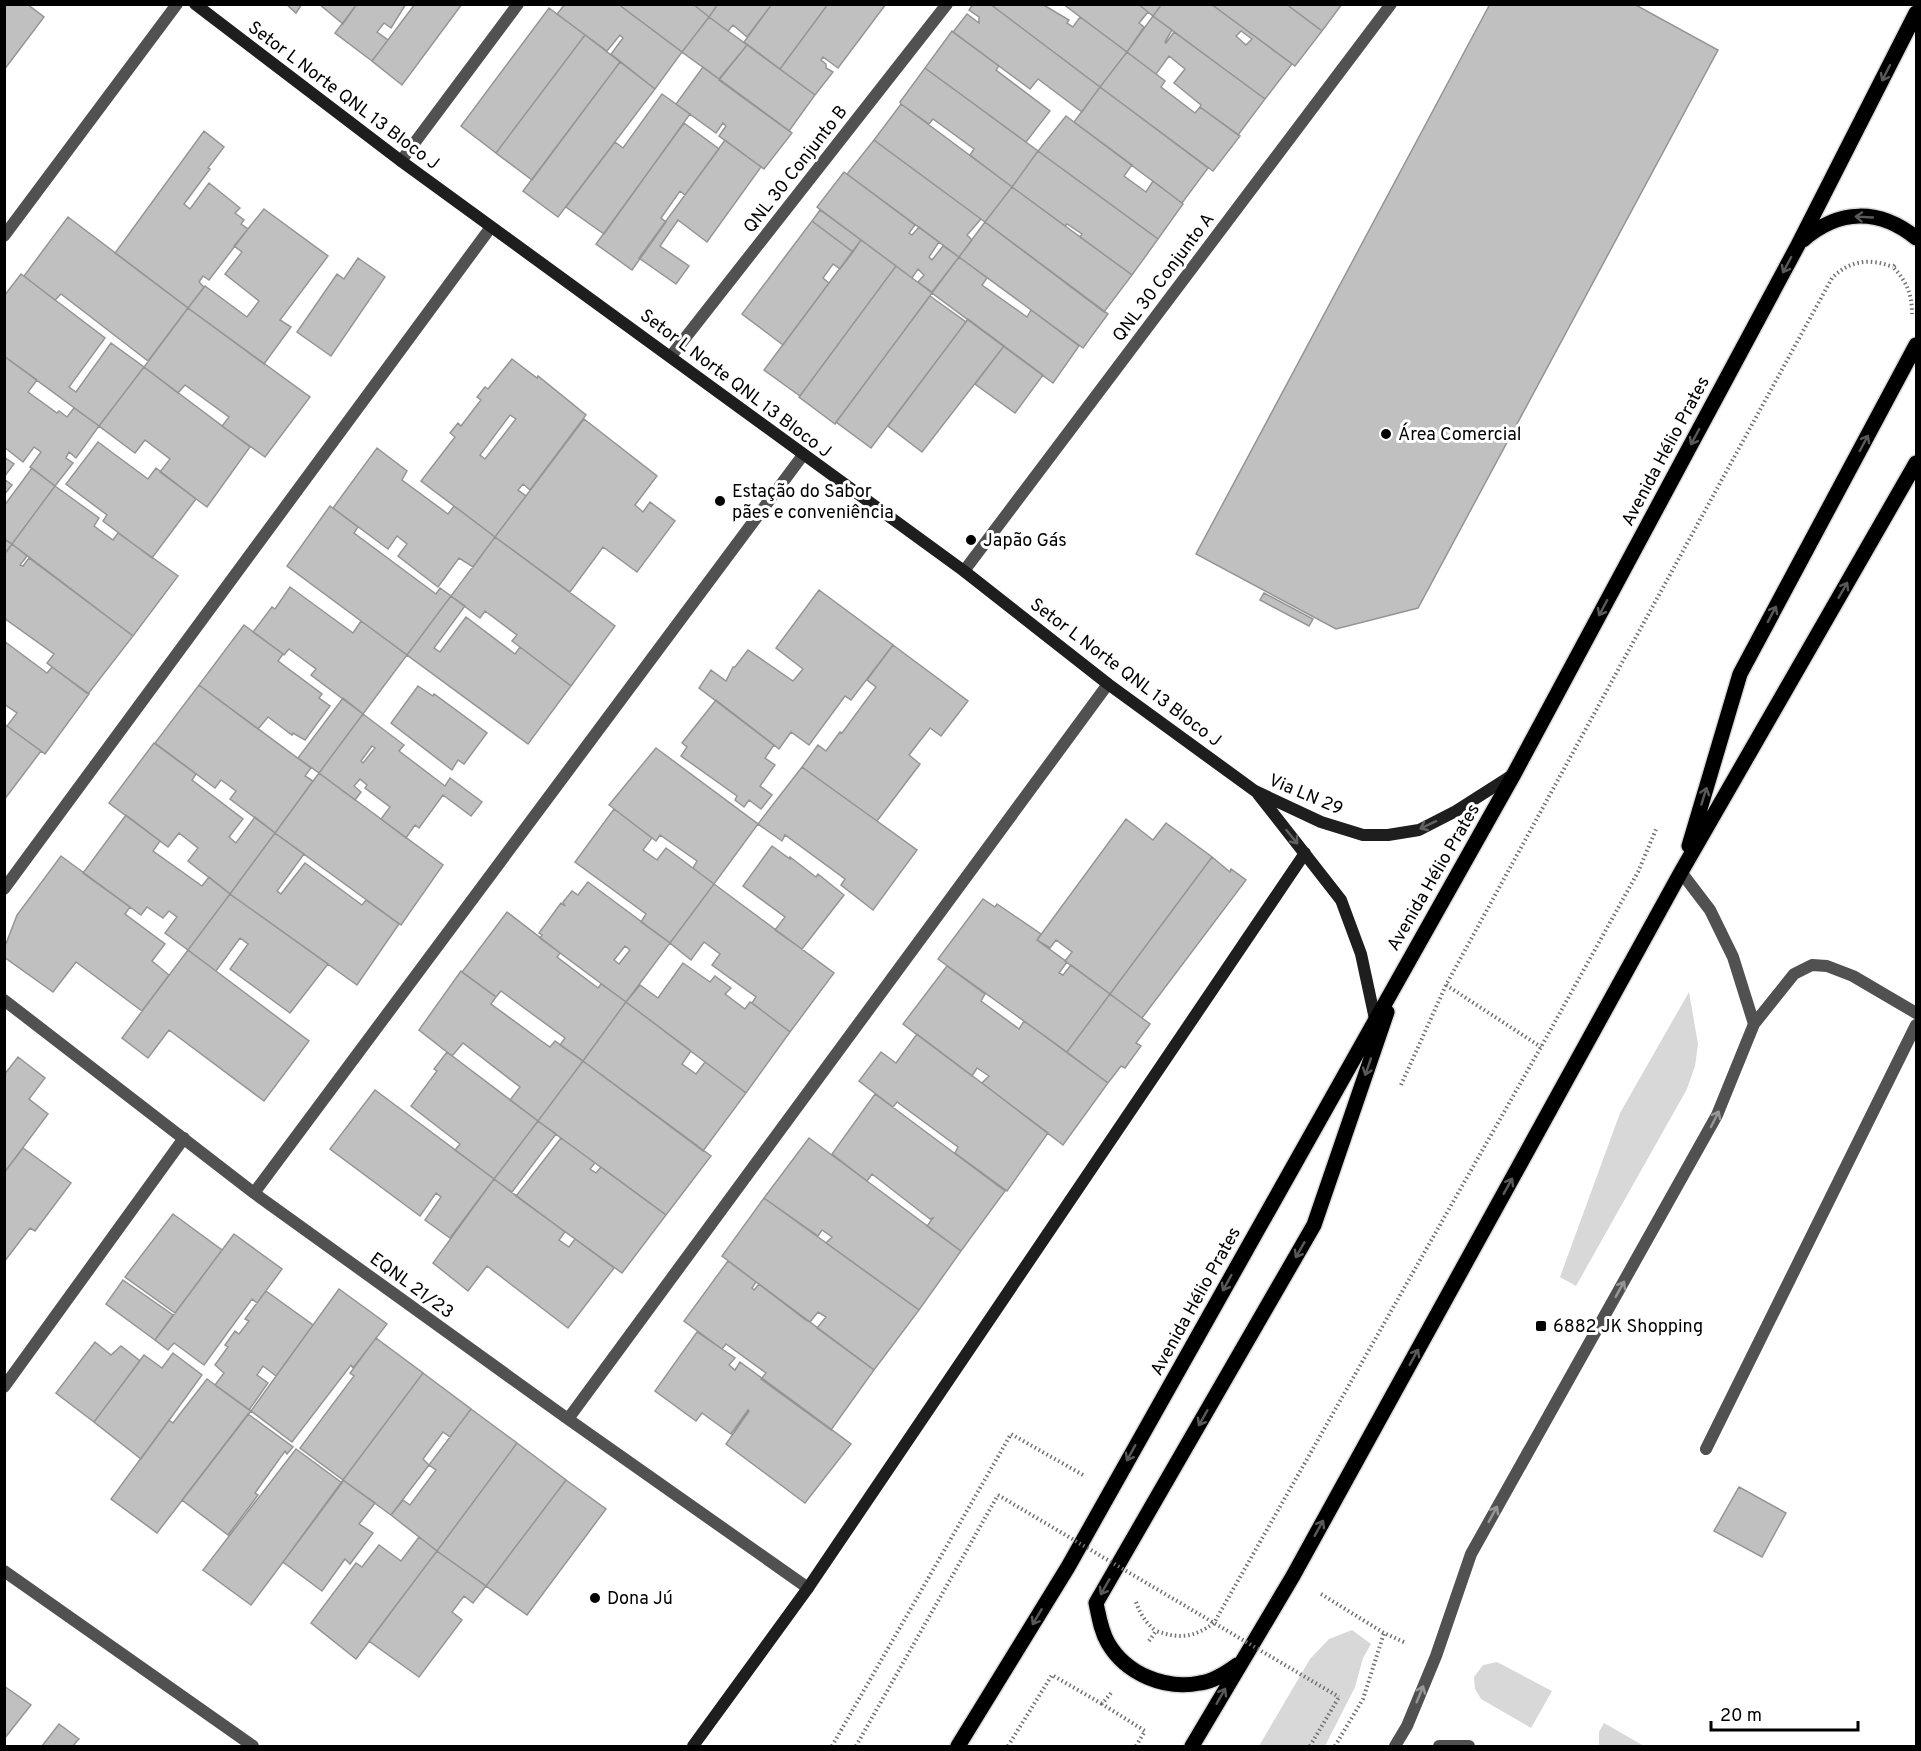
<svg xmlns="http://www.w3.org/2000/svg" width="1921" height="1751" font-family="Overpass,sans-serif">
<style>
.green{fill:#d8d8d8}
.building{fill:#c0c0c0;stroke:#959595;stroke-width:1.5;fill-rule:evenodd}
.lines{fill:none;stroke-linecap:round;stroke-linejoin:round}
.primary-casing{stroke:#dbdbdb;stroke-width:18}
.path{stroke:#737373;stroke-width:4;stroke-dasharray:1.5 3;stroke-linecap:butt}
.lane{stroke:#515151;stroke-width:12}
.street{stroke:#515151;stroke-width:12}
.secondary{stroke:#1e1e1e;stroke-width:12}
.primary{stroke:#000;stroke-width:15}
.path-bridge{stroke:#737373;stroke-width:4;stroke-dasharray:1.5 3;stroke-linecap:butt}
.oneway{stroke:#595959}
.oneway2{stroke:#626262}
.oneway3{stroke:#979797}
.poi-dot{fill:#000;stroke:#fff;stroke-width:2}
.labels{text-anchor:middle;stroke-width:6;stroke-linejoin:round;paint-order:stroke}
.street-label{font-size:18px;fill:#000;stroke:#fff}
.poi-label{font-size:18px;fill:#000;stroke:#fff;text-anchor:start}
</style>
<rect width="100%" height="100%" fill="#fff"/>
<path class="green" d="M1689,992L1698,1044L1695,1066L1687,1089L1576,1286L1560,1277L1620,1113Z
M1352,1630L1371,1644L1363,1658L1355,1687L1325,1746H1259L1310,1659L1329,1639Z
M1497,1662L1552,1691L1531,1728L1481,1699L1475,1689L1474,1677L1483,1665Z
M1604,1723L1644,1746H1599V1732Z"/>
<path class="building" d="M4,4H27L44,17L4,70Z
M286,4H302L296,13Z
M319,4H357L343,24Z
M357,4H406L391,28L384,23L377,32L388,40L372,61L335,33Z
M415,4H462L402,85L372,61Z
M565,4H618L682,52L655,89L611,54L623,38L620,35L607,51L557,14Z
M618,4H693L709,17L682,52Z
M693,4H718L709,17Z
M718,4H772L747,37L733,25L728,31L709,17Z
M772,4H828L780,69L744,42Z
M828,4H886L838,68L823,57L821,60L826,64V68L833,72L815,95L780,69Z
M973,4H990L1100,87L1082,112L1038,79L1030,89L953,32L967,14L979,23V17L969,10Z
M990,4H1042L1069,20L1067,23L1073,27L1080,17L1127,52L1100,87Z
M1063,4H1138L1148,12L1139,23L1144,27L1127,52Z
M1138,4H1162L1153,16Z
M1162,4H1211L1292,64L1265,99L1153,16ZM1241,31L1252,39L1246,45L1236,36Z
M1211,4H1286L1322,31L1295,66Z
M1286,4H1342L1322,31Z
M1490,4H1634L1718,50L1418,608L1336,629L1196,554Z
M549,8L585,35L496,153L461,126Z
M1153,16L1172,30L1165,42L1166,43L1174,32L1265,99L1238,135L1200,107L1201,105L1174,83L1185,69L1169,56L1156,74L1127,52Z
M709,17L747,45L719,79L682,52Z
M952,31L999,66L996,70L1050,111L1026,142L925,68Z
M585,35L620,62L532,180L496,153Z
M747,45L815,95L789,131L719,80Z
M1127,52L1165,81L1161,87L1195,113L1200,107L1240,136L1213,171L1100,87Z
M620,62L655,89L558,217L523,191Z
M703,67L792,133L764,169L719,136L726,126L723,123L716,133L676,104Z
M925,68L1038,151L1012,187L970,155L974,149L933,119L929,124L901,104L900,102Z
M1100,87L1208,168L1182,203L1074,122Z
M662,94L690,114L604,234L566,207L615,142L623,148Z
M901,104L1012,187L985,222L874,140Z
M1066,116L1132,165L1124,176L1146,192L1153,181L1183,204L1158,239L1038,151Z
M684,123L719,149L685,195L680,191L661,218L666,222L632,270L596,244Z
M204,131L224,147L208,168L210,169L184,204L190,209L209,183L240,208L235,213L244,220L241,224L248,229L209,280L203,276L199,282L204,287L188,308L115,253Z
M725,140L761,167L707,242L678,220L660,246L689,266L676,284L639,258Z
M874,140L981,219L967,235L972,240L959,257L847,174Z
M1038,151L1158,239L1132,275L1080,237L1082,234L1067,224L1065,226L1012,187Z
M844,172L915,225L909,233L912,235L919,227L939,242L929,257L932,260L943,246L959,257L932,292L918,282L924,275L918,269L912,278L817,207Z
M1012,187L1132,275L1104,312L985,222Z
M264,209L328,256L280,320L291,327L264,364L188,308L205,286L247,317L259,301L225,274L242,252L234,246Z
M820,210L861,240L853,252L812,221Z
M68,217L188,308L148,361L61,294L55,300L24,276Z
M812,221L853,252L840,269L833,264L823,278L829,283L783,345L742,314Z
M985,222L1108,314L1083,348L959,257Z
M861,240L896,266L800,396L764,370Z
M959,257L987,278L982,285L1027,317L1031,310L1079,346L1053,383L932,293Z
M358,258L385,277L331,356L297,332L337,274L344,279Z
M896,266L932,293L835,424L799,397Z
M21,274L105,338L69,387L76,392L111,343L144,367L99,426L4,356V296Z
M930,296L966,322L871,448L836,422Z
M188,308L310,397L265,457L222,426L229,417L185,385L178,393L144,367Z
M968,319L1004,346L922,452L888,426Z
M1004,346L1043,375L1015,413L975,384Z
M4,356L37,380L28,392L57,413L59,411L67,417L74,408L99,426L76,458L69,452L66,458L73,463L55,486L30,467L41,452L34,447L23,462L4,447Z
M512,359L537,378L538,376L586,415L530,490L523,484L518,490L526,496L495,537L421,481L455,437L450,433L458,423L461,426L481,400L477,397L485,387L488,389ZM510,415L516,419L485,459L480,455Z
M144,367L250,447L207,507L160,472L170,459L145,440L135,453L99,426Z
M584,419L657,476L635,505L643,512L650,502L675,521L637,572L603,547L570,592L495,537Z
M98,442L148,479L156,468L196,499L152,558L103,521L107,515L66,484Z
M377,448L407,471L402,480L448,514L454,506L495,537L473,567L459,558L438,587L398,556L407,544L397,536L388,549L333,508Z
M4,457L14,464L4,477Z
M32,468L55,486L12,544L4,539V506Z
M4,479L12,485L4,495Z
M55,486L99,518L94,526L113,540L118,533L178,576L133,636L12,544Z
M330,506L358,527L354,533L436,594L440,588L451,596L407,655L287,566Z
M495,537L615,626L571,686L512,641L517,635L485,611L480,618L451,596Z
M4,539L12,544L4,555Z
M12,544L27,556L20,565L23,566L29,558L133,636L88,694L47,663L54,654L4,618V555Z
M290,587L353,633L361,621L407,655L363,714L311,675L316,669L289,649L284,655L283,654L253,632L272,607L275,609Z
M819,590L893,645L851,700L845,696L809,745L791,732L779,749L699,688L711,670L726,681L733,667H735L748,650L793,681L803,669L776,648Z
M1264,593L1313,619L1309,626L1260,600Z
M451,596L465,606L434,648L440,652L466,617L515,654L520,647L571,686L528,744L407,655Z
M244,625L283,654L278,661L322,694L319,698L330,706L305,740L293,733L292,735L268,717L258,729L199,685Z
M4,641L47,673L52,667L89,694L45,754L7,726L17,713L4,704Z
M893,645L968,701L941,736L930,728L909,755L920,764L877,821L802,767L818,745L826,751L840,732L842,733L876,687L867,680Z
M199,685L311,768L305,776L313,781L275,833L230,799L236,791L221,780L215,788L155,743Z
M418,686L433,696L434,694L487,733L464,764L458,760L452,770L391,723Z
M343,698L363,714L319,773L298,758Z
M716,700L774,745L765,758L775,765L760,786L772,795L761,809L749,800L744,807L735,800L737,796L681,756L687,747L682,743Z
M363,714L404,745L399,751L445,786L450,778L482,802L471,816L443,795L419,828L415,825L406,838L381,819L390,807L365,788L367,785L360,779L354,786L361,792L355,800L319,773ZM372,746L375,748L363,763L361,761Z
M4,724L41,751L4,800Z
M154,743L196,774L192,780L243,819L229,837L236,843L255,817L275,833L230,894L188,861L198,848L179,833L168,847L109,803Z
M656,748L758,824L714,884L693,868L697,861L660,835L656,841L609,805Z
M802,767L917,850L873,910L841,885L845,879L785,835L782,841L758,824Z
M319,773L443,865L401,925L275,833Z
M614,809L652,838L643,850L657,860L666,848L714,884L670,943L641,922L646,914L575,862Z
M126,815L160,841L153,851L202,886L209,877L230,894L188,950L165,933L177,917L169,911L163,918L147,907L141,915L83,873Z
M1126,819L1153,840L1166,823L1212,857L1110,994L1065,961L1072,952L1056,940L1050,948L1037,940Z
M275,833L304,854L277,891L281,894L305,863L362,905L366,900L399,924L357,985L230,894Z
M772,846L790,859V857L816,877L818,874L844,895L802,949L775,930L785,917L743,886Z
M61,856L130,907L125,914L165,944L152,961L169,975L142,1011L76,962L53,992L4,957V949L17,915Z
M1212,857L1230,872L1231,869L1246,880L1142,1018L1110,994Z
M588,882L670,943L626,1002L540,938L542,935L539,933L561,903L565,906L563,902L572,891L578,895ZM625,946L630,950L619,964L614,960Z
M714,884L834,973L790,1032L752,1003L756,997L712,965L720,954L704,942L691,960L670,943Z
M230,894L328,964L290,1013L230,969L248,944L240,938L216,971L188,950Z
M983,899L995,907L997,904L1041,934L1037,940L1067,962L1059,973L1063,975L1071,965L1110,994L1067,1052L938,959Z
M507,912L560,953L557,957L598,988L601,984L626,1002L583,1061L560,1045L565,1038L501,991L496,997L462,972Z
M188,950L309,1041L264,1101L169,1030L148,1058L122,1038Z
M683,963L710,982L715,976L731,988L725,994L745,1009L750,1002L752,1003L790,1032L746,1093L626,1002L640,985L658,998Z
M947,966L985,994L981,1001L1019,1029L1024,1021L1108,1083L1063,1145L982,1083L989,1076L977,1068L972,1076L903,1024Z
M461,971L496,997L491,1004L540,1040L550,1047L555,1041L583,1061L538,1121L510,1100L520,1087L463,1043L452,1056L419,1030Z
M1110,994L1150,1024L1136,1043L1141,1046L1125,1068L1121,1066L1108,1083L1067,1052Z
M626,1002L691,1051L682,1064L696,1074L705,1062L746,1093L703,1151L583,1061Z
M917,1034L1048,1133L1007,1191L955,1153L958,1147L897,1102L893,1107L859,1081L881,1052L896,1063Z
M447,1052L538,1121L494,1179L455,1150L460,1144L411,1106L437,1071L434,1069Z
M18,1057L45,1078L29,1099L48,1114L4,1173V1075Z
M583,1061L711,1156L666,1215L538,1121Z
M375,1090L494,1179L450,1238L425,1220L441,1197L436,1193L420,1216L330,1149Z
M875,1094L1005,1191L961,1251L927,1226L933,1218L930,1219L872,1174L867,1181L832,1154Z
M538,1121L556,1134L512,1192L494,1179Z
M561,1138L595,1163L590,1169L596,1173L601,1167L666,1215L622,1273L516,1196Z
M809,1138L961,1251L919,1310L826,1243L832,1237L822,1230L818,1236L764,1198Z
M23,1148L71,1183L35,1231L30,1228L4,1262V1173Z
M494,1179L565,1232L559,1240L569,1247L575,1239L614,1268L568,1328L487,1266L468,1291L433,1263Z
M764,1198L919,1310L874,1370L817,1328L826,1317L818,1312L810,1322L806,1320L722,1256Z
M173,1214L222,1250L175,1313L125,1277Z
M234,1234L282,1269L257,1303L252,1299L204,1365L174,1343L168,1350L155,1340Z
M728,1261L756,1282L752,1288L754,1290L759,1284L874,1370L831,1430L761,1379L766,1373L726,1344L722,1349L684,1321Z
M123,1280L173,1315L155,1340L106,1304Z
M339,1289L387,1324L353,1368L351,1365L292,1442L251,1411Z
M266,1291L313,1325L276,1376L263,1366L257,1375L268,1383L249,1410L215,1385L224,1373L215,1365L228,1347L225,1345L235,1331L239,1334L249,1321L245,1319Z
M697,1332L735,1358L729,1365L735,1370L740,1362L851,1444L805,1503L726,1444L749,1411L748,1410L731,1434L702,1413L696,1421L655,1391Z
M376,1338L423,1373L343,1480L300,1448L354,1376L350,1373Z
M95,1342L111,1355L121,1346L140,1361L94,1422L56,1393Z
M173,1353L202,1375L141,1459L94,1422L144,1355L162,1368Z
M423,1373L471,1409L450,1437L443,1432L423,1459L429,1465L391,1515L343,1480Z
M207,1379L251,1411L157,1533L111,1499L169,1420L173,1423Z
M471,1409L517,1443L437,1551L391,1515L403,1500L410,1505L436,1470L429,1465Z
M248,1414L293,1447L287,1454L285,1451L255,1493L258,1495L228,1535L182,1500Z
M517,1443L566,1480L486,1586L437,1551Z
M296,1449L342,1483L251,1605L203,1570Z
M343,1480L375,1503L359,1524L373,1533L350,1564L345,1559L322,1591L283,1562Z
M566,1480L606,1509L527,1615L486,1586Z
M1739,1487L1786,1513L1762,1557L1714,1531Z
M419,1537L437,1551L356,1659L311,1623L356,1563L362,1567L379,1545L401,1561Z
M437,1551L486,1586L473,1603L464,1596L452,1612L462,1620L419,1677L369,1641Z
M4,1686L31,1705L4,1739Z
M59,1724L79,1739L77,1741L73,1746H42Z"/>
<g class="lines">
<defs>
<path id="primary" d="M1803,240C1839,209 1879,208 1916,238
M1689,846L1740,674L1916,345
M1237,1665C1226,1673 1214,1681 1200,1683C1165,1690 1126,1674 1108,1643C1101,1631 1099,1617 1096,1603L1314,1225L1387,1012
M958,1746L1068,1567L1514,774L1798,245L1916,13
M1192,1746L1293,1576L1681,872L1916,463"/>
</defs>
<use href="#primary" class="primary-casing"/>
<path class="path" d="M1895,265L1893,267C1907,282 1912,294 1912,314
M1446,985L1541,1047
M1401,1085L1446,985L1832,278C1850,260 1870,258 1893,267
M1321,1594L1384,1633L1406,1643
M1136,1602C1140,1614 1146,1623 1156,1631
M1149,1641L1156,1631C1180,1639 1193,1638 1214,1623L1541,1047L1638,872L1657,827
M1111,1693L1102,1704L1145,1731L1136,1746
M832,1746L1011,1434L1083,1475
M856,1746L998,1495
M1008,1746L1052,1675L1102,1704
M1310,1746L1339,1697
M1335,1746L1363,1699L1384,1633"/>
<path class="lane" d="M1754,1024L1794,974L1812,965L1827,966L1853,976L1916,1013
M1706,1449L1916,1025
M1395,1746L1407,1726L1436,1656L1471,1554L1717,1115L1754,1024L1733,957L1710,910L1681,872
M1439,1746H1469"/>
<path class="street" d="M401,161L518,4
M4,236L177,4
M671,356L947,4
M964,571L1391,4
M4,889L491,227
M4,1000L254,1193L568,1419L808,1588
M254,1193L803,455
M4,1387L184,1138
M568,1419L1108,684
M4,1571L253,1746"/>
<path class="secondary" d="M195,4L401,161L964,571L1108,684L1255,791L1321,822L1363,835H1388L1419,830L1456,811L1514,774
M1258,794L1341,900L1361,954L1375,1019
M693,1746L808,1588L1305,853"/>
<use href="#primary" class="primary"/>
<path class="path-bridge" d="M998,1495L1339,1697"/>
</g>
<defs><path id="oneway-shaft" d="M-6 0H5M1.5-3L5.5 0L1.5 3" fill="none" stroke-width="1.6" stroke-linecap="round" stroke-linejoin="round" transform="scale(1.5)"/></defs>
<g class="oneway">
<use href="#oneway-shaft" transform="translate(1886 73) rotate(117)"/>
<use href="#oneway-shaft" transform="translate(1864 217) rotate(-177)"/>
<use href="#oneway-shaft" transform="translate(1787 265) rotate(118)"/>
<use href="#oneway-shaft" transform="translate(1695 437) rotate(118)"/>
<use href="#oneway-shaft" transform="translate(1864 443) rotate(-62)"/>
<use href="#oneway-shaft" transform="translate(1843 590) rotate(-60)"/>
<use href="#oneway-shaft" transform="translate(1603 608) rotate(118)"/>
<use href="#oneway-shaft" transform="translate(1772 614) rotate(-62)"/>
<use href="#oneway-shaft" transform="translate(1704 796) rotate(-73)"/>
<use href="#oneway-shaft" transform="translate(1368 1067) rotate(109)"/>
<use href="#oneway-shaft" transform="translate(1508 1186) rotate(-61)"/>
<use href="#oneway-shaft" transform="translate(1300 1250) rotate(120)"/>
<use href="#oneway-shaft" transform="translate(1227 1283) rotate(119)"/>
<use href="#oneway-shaft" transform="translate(1414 1357) rotate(-61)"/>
<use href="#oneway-shaft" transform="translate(1203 1418) rotate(120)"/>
<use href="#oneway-shaft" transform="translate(1131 1453) rotate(119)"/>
<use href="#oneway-shaft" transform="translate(1319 1528) rotate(-61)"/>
<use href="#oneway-shaft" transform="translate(1105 1587) rotate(120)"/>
<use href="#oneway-shaft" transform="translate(1037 1617) rotate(121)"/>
<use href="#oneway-shaft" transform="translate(1221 1696) rotate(-60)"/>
</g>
<g class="oneway2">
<use href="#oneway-shaft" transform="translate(1428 825) rotate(155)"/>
<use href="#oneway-shaft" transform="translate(1292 837) rotate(51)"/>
</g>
<g class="oneway3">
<use href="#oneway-shaft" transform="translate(1715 1119) rotate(-63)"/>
<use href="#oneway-shaft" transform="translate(1620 1289) rotate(-61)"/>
<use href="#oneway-shaft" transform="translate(1493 1514) rotate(-61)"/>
<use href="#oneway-shaft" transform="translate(1420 1694) rotate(-68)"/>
</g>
<g class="poi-dot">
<circle cx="1386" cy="434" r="6"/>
<circle cx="720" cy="501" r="6"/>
<circle cx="971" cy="540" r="6"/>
<rect x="1535" y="1320" width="12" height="12" rx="3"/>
<circle cx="595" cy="1598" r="6"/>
</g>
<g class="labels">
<g class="street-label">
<text transform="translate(344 95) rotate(37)" y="6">Setor L Norte QNL 13 Bloco J</text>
<text transform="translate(795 169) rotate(-52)" y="6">QNL 30 Conjunto B</text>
<text transform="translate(1163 277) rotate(-53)" y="6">QNL 30 Conjunto A</text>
<text transform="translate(736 383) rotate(37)" y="6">Setor L Norte QNL 13 Bloco J</text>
<text transform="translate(1665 451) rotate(-62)" y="6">Avenida Hélio Prates</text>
<text transform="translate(1126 672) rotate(37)" y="6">Setor L Norte QNL 13 Bloco J</text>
<text transform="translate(1306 794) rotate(23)" y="6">Via LN 29</text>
<text transform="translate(1433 877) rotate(-60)" y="6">Avenida Hélio Prates</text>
<text transform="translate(412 1285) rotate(36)" y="6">EQNL 21/23</text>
<text transform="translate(1195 1301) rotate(-61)" y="6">Avenida Hélio Prates</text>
</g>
<g class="poi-label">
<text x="1398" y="440">Área Comercial</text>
<text x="732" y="497">Estação do Sabor<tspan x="732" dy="21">pães e conveniência</tspan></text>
<text x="983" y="546">Japão Gás</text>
<text x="1553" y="1332">6882 JK Shopping</text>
<text x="607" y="1604">Dona Jú</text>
</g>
</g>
<rect width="1921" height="1751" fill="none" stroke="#000000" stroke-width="12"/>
<path d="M1711 1721v9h147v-9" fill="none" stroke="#000000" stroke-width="3"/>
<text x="1720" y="1721" font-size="18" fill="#000000" stroke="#ffffff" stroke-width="4.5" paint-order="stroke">20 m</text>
</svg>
